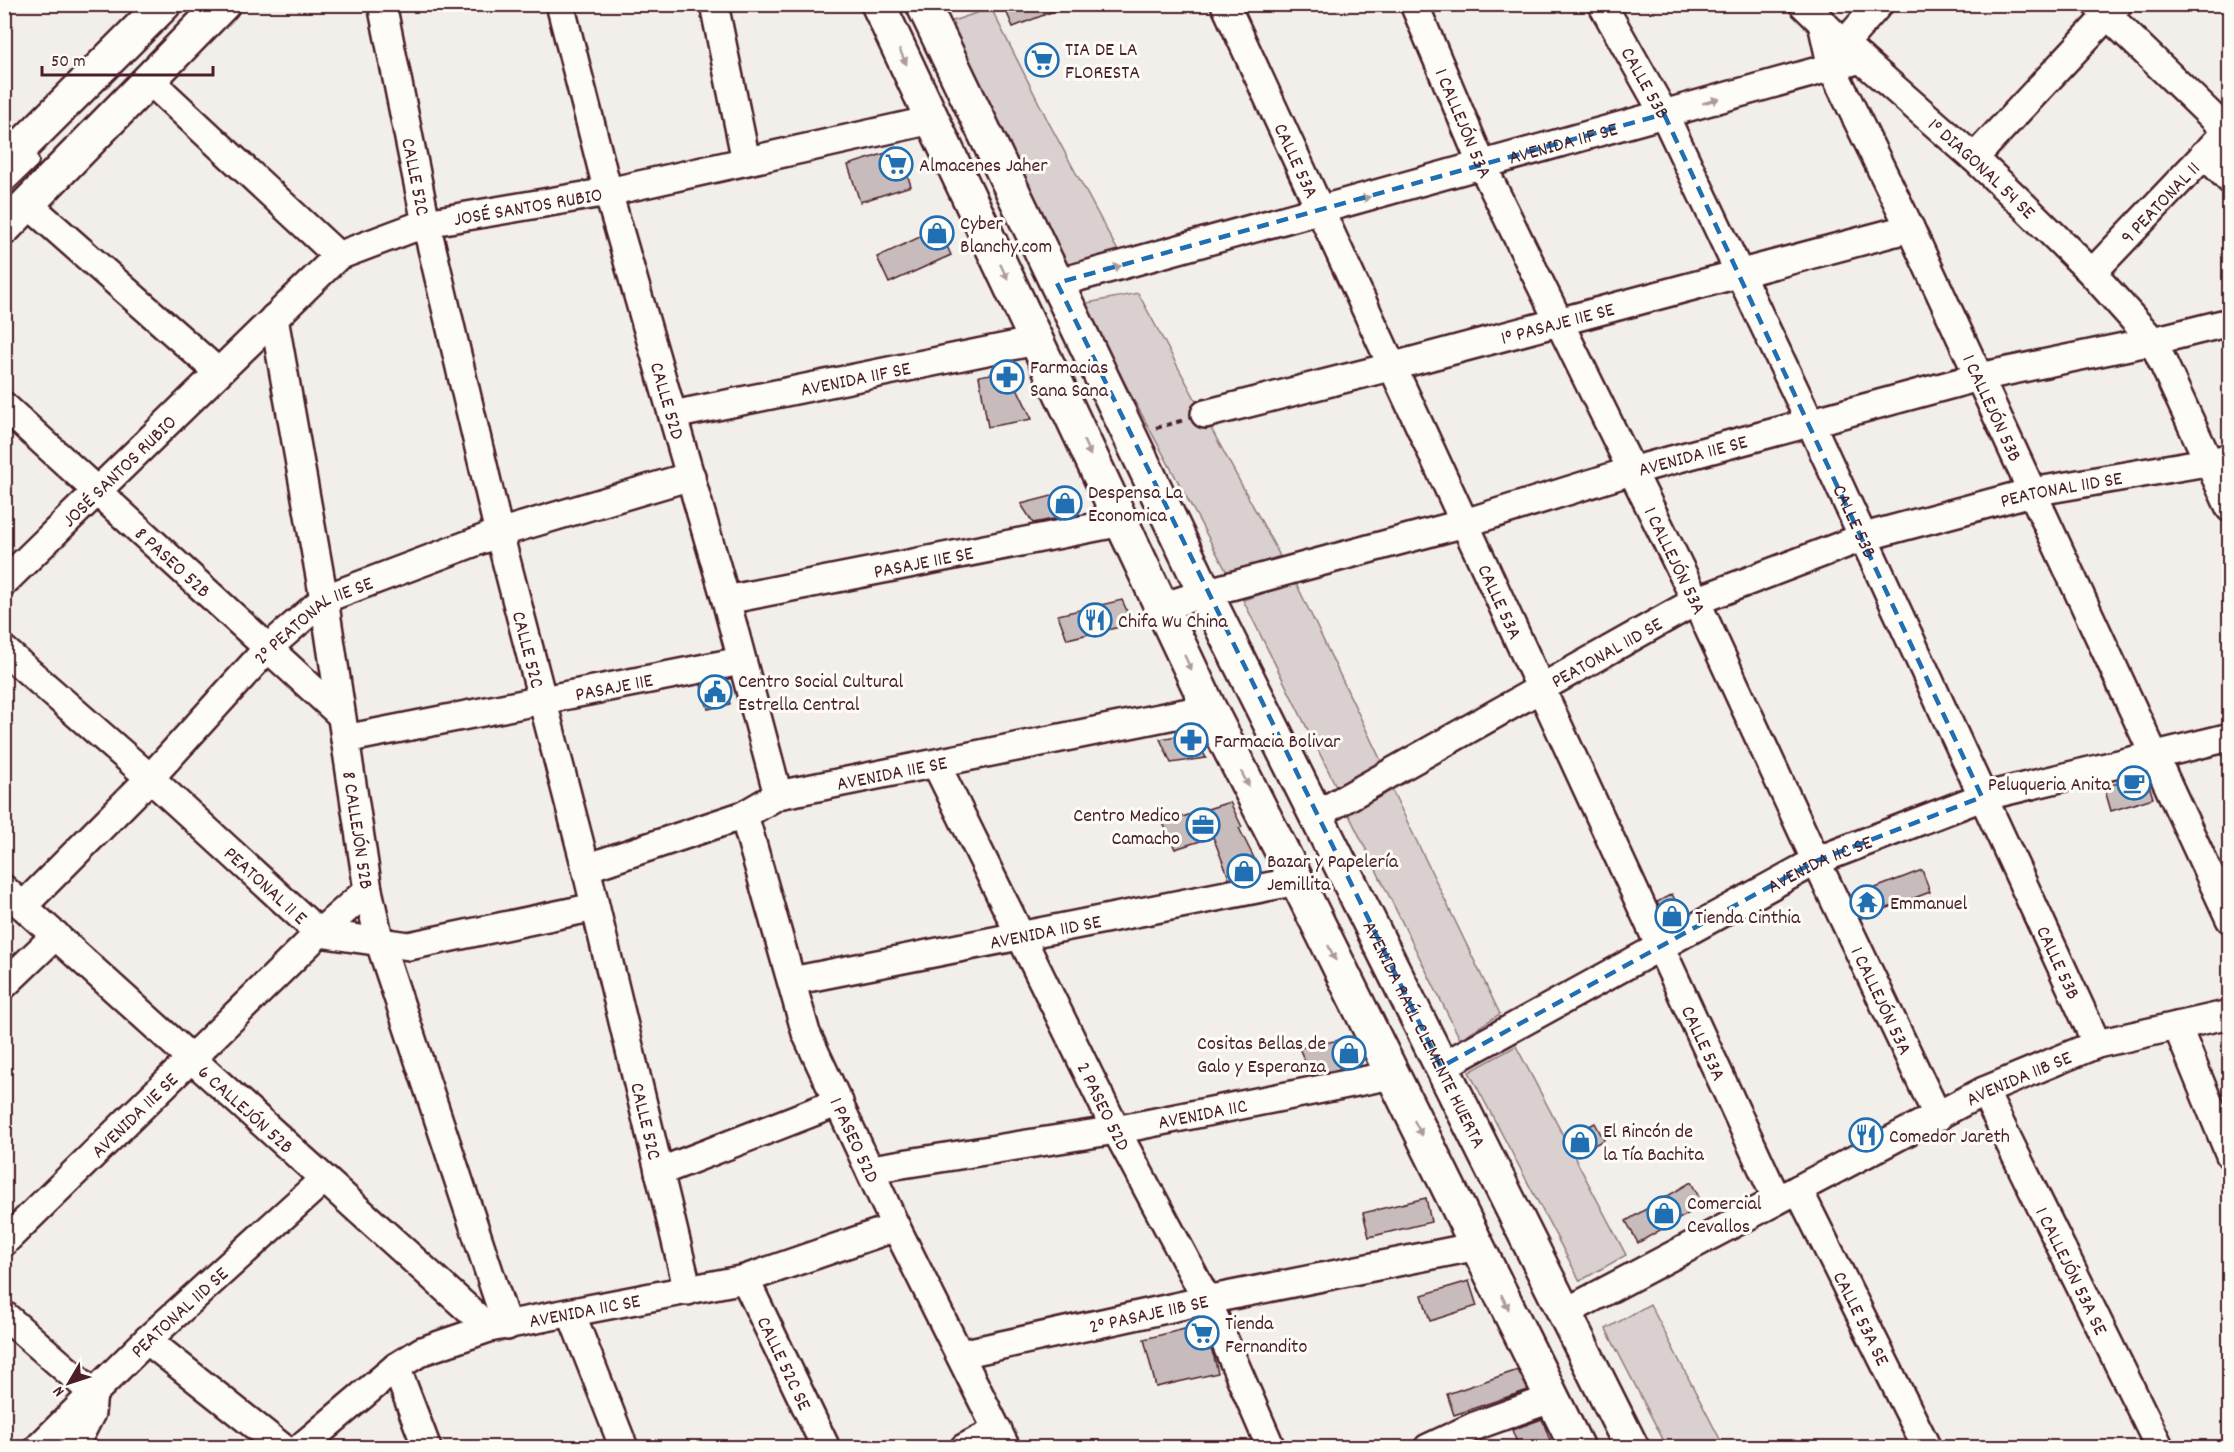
<svg xmlns="http://www.w3.org/2000/svg" width="2234" height="1452" font-family="Dekko,sans-serif">
<style>
.green{fill:#d9d0cf;stroke:#92787d;stroke-width:1.5}
.building{fill:#c8bbbb;stroke:#4a1f2b;stroke-width:1.5}
.lines{fill:none;stroke-linecap:round;stroke-linejoin:round}
.service-casing{stroke:#4a1f2b;stroke-width:18}
.minor-casing{stroke:#4a1f2b;stroke-width:32}
.secondary-casing{stroke:#4a1f2b;stroke-width:38}
.path{stroke:#4a1f2b;stroke-width:4;stroke-dasharray:6 4.5;stroke-linecap:butt}
.service{stroke:#fdfcf7;stroke-width:14}
.minor{stroke:#fdfcf7;stroke-width:27}
.secondary{stroke:#fdfcf7;stroke-width:33}
.oneway{fill:#ac999b}
.marked{fill:none;stroke:#1f6fb2;stroke-width:4.5;stroke-dasharray:12 8;stroke-linejoin:round}
.labels{text-anchor:middle;stroke-width:6;stroke-linejoin:round;paint-order:stroke}
.poi-label{font-size:20px;fill:#4a1f2b;stroke:#fdfcf7;text-anchor:start}
.street-label{font-size:20px;fill:#4a1f2b;stroke:#fdfcf7}
</style>
<rect width="100%" height="100%" fill="#f2efeb"/>
<filter id="ink" filterUnits="userSpaceOnUse"><feTurbulence type="fractalNoise" baseFrequency=".0167" numOctaves="2"/><feDisplacementMap in="SourceGraphic" scale="12" xChannelSelector="R" yChannelSelector="G"/><feConvolveMatrix kernelMatrix="1 2 1 2 8 2 1 2 1" color-interpolation-filters="sRGB"/></filter>
<g filter="url(#ink)">
<path class="green" d="M991,8L1049,123L1119,253L1063,267L950,22Z
M1138,293L1280,556L1228,574L1082,304Z
M1296,583L1383,765L1336,786L1243,600Z
M1392,790L1500,1014L1460,1039L1348,813Z
M1516,1046L1626,1255L1580,1281L1469,1072Z
M1650,1304L1724,1447H1667L1606,1329Z"/>
<path class="building" d="M1003,4H1067V6L1013,27Z
M899,149L911,186L860,202L848,165Z
M939,228L951,255L889,283L877,257Z
M1009,371L1032,419L988,427L979,376Z
M1067,492L1079,514L1033,523L1021,504Z
M1122,600L1133,624L1067,639L1058,615Z
M724,680L730,704L708,709L701,685Z
M1193,733L1206,758L1171,763L1160,739Z
M2146,775L2153,798L2111,811L2104,787Z
M1230,802L1242,827L1239,828L1261,872L1229,878L1213,837L1175,849L1163,823Z
M1922,870L1930,892L1861,918L1852,897Z
M1672,894L1683,916L1667,925L1657,902Z
M1349,1038L1360,1065L1311,1075L1299,1048Z
M1595,1123L1604,1140L1581,1152L1572,1135Z
M1691,1182L1703,1205L1638,1243L1626,1221Z
M1426,1198L1431,1222L1369,1237L1363,1213Z
M1469,1281L1477,1306L1430,1321L1422,1295Z
M1201,1325L1214,1357L1218,1373L1156,1387L1144,1339Z
M1518,1370L1528,1390L1454,1415L1447,1394Z
M1542,1419L1551,1443L1539,1448H1519L1512,1430Z"/>
<g class="lines">
<defs>
<path id="service" d="M4,187L31,161"/>
<g id="minor">
<path id="s1" d="M382,4L426,223L499,533L586,868L688,1291"/>
<path id="s2" d="M560,4L608,192L726,600L778,795"/>
<path d="M714,4L746,161"/>
<path id="s3" d="M1225,4L1777,1200"/>
<path id="s4" d="M1414,4L1482,165L1696,601L1816,861L1938,1117"/>
<path id="s5" d="M1602,4L1664,114L1810,422L2097,1044"/>
<path id="s6" d="M1803,4L1844,44L1974,158L2017,199L2092,273L2153,341L2230,508"/>
<path d="M2096,4L2230,134"/>
<path id="s7" d="M1822,23L1832,68L1910,228L2230,919"/>
<path d="M1844,44L1879,4"/>
<path d="M149,80L338,256"/>
<path d="M2204,154L2230,180"/>
<path d="M1974,158L2118,4"/>
<path d="M28,204L218,372"/>
<path id="s8" d="M2092,273L2227,131"/>
<path id="s9" d="M1057,283L1861,59"/>
<path id="s10" d="M274,318L324,599L368,890L380,943L507,1326"/>
<path id="s11" d="M4,406L341,715"/>
<path id="s12" d="M1205,414L1394,366L1910,228"/>
<path id="s13" d="M673,415L1036,341"/>
<path id="s14" d="M4,582L338,256L426,223L608,192L932,120"/>
<path id="s15" d="M726,600L1122,522"/>
<path id="s16" d="M1162,607L1205,593L1465,523L1631,471L1979,377L2153,341L2230,322"/>
<path id="s17" d="M4,650L150,778L319,933L409,946L595,907"/>
<path id="s18" d="M345,739L741,661"/>
<path id="s19" d="M936,764L1116,1130L1207,1300L1271,1448"/>
<path id="s20" d="M744,815L806,1033L896,1227L1006,1448"/>
<path id="s21" d="M1316,815L1696,601L1864,537L2032,492L2230,458"/>
<path id="s22" d="M586,868L744,815L778,795L1209,708"/>
<path id="s23" d="M4,889L489,1328"/>
<path id="s24" d="M23,906L150,778L267,649L324,599L499,533L691,476"/>
<path id="s25" d="M792,981L1297,881"/>
<path d="M4,985L56,935"/>
<path d="M2177,1026L2230,1155"/>
<path id="s26" d="M1441,1067L1816,861L1982,797L2230,737"/>
<path id="s27" d="M1984,1091L2160,1448"/>
<path id="s28" d="M871,1169L1116,1130L1392,1075"/>
<path d="M659,1172L839,1102"/>
<path id="s29" d="M1798,1189L1927,1448"/>
<path id="s30" d="M4,1242L319,933L368,890"/>
<path id="s31" d="M745,1279L826,1448"/>
<path d="M571,1313L624,1448"/>
<path id="s32" d="M1564,1313L1984,1091L2097,1044L2230,1014"/>
<path d="M4,1315L93,1393L91,1413L73,1448"/>
<path d="M147,1340L283,1448"/>
<path id="s33" d="M961,1354L1207,1300L1478,1246"/>
<path d="M396,1367L427,1448"/>
<path id="s34" d="M38,1448L147,1340L324,1179"/>
<path id="s35" d="M300,1448L396,1367L422,1351L489,1328L745,1279L896,1227"/>
<path d="M964,1448L998,1430"/>
<path d="M1428,1448L1475,1426L1553,1398"/>
</g>
<g id="secondary">
<path d="M878,4L1209,708L1297,881L1577,1448"/>
<path id="s36" d="M923,4L1205,593L1632,1448"/>
<path d="M4,164L164,4"/>
<path d="M4,228L223,4"/>
</g>
</defs>
<use href="#service" class="service-casing"/>
<use href="#minor" class="minor-casing"/>
<use href="#secondary" class="secondary-casing"/>
<path class="path" d="M1156,428L1184,420"/>
<use href="#service" class="service"/>
<use href="#minor" class="minor"/>
<use href="#secondary" class="secondary"/>
</g>
<defs><path id="oneway-solid" d="M-6-.8H1V-3.2L6.5 0L1 3.2V.8H-6Z" transform="scale(1.5)"/></defs>
<g class="oneway">
<use href="#oneway-solid" transform="translate(903 57) rotate(65)"/>
<use href="#oneway-solid" transform="translate(1711 101) rotate(-16)"/>
<use href="#oneway-solid" transform="translate(1362 199) rotate(-16)"/>
<use href="#oneway-solid" transform="translate(1113 268) rotate(-15)"/>
<use href="#oneway-solid" transform="translate(1004 272) rotate(65)"/>
<use href="#oneway-solid" transform="translate(1087 448) rotate(65)"/>
<use href="#oneway-solid" transform="translate(1188 663) rotate(65)"/>
<use href="#oneway-solid" transform="translate(1245 779) rotate(63)"/>
<use href="#oneway-solid" transform="translate(1332 953) rotate(64)"/>
<use href="#oneway-solid" transform="translate(1418 1128) rotate(63)"/>
<use href="#oneway-solid" transform="translate(1505 1302) rotate(64)"/>
</g>
</g>
<path class="marked" d="M1664,114L1982,797L1816,861L1441,1067L1057,283Z"/>
<defs>
<symbol id="supermarket-ring" viewBox="-11 -11 22 22"><circle r="9.5" fill="#fdfcf7" stroke="#1f6fb2" stroke-width="1.5"/><path d="M-6-5.5h2.5l.6 2H6L4.5 2H-2.5L-4.4-4H-6ZM-1.5 3.2a1.3 1.3 0 1 0 .1 0ZM3 3.2a1.3 1.3 0 1 0 .1 0Z" fill="#1f6fb2"/></symbol>
<symbol id="shop-ring" viewBox="-11 -11 22 22"><circle r="9.5" fill="#fdfcf7" stroke="#1f6fb2" stroke-width="1.5"/><path d="M-5-2.5h2.3a2.7 3.5 0 0 1 5.4 0H5L5.5 6h-11ZM-1.5-2.5h3a1.5 2.3 0 0 0-3 0Z" fill="#1f6fb2"/></symbol>
<symbol id="pharmacy-ring" viewBox="-11 -11 22 22"><circle r="9.5" fill="#fdfcf7" stroke="#1f6fb2" stroke-width="1.5"/><path d="M-2-6h4v4h4v4h-4v4h-4v-4h-4v-4h4Z" fill="#1f6fb2"/></symbol>
<symbol id="restaurant-ring" viewBox="-11 -11 22 22"><circle r="9.5" fill="#fdfcf7" stroke="#1f6fb2" stroke-width="1.5"/><path d="M-5-6h1v4h1v-4h1v4h1v-4h1v5L-1.5 .5V6h-2V.5L-5-1ZM5-6V6H3V1.5H1.5Q1.5-4 5-6Z" fill="#1f6fb2"/></symbol>
<symbol id="civic-ring" viewBox="-11 -11 22 22"><circle r="9.5" fill="#fdfcf7" stroke="#1f6fb2" stroke-width="1.5"/><path d="M-.6-6.5H3V-4.5H.6V-3L4-1V1h2V6H-6V1h2V-1L-.6-3ZM-1.2 2.5V6h2.4V2.5Z" fill="#1f6fb2"/></symbol>
<symbol id="cafe-ring" viewBox="-11 -11 22 22"><circle r="9.5" fill="#fdfcf7" stroke="#1f6fb2" stroke-width="1.5"/><path d="M-5.5-4.5H6V0H3Q3 3.5 0 3.5H-2.5Q-5.5 3.5-5.5 0ZM3-3.2v2h1.7v-2ZM-6 4.5H4V6H-6Z" fill="#1f6fb2"/></symbol>
<symbol id="office-ring" viewBox="-11 -11 22 22"><circle r="9.5" fill="#fdfcf7" stroke="#1f6fb2" stroke-width="1.5"/><path d="M-6-3h4V-5.5h4V-3h4V5H-6ZM-1-4.5V-3h2v-1.5ZM-6 0V1H6V0Z" fill="#1f6fb2"/></symbol>
<symbol id="temple-ring" viewBox="-11 -11 22 22"><circle r="9.5" fill="#fdfcf7" stroke="#1f6fb2" stroke-width="1.5"/><path d="M0-6L5-2H3V0L6.5 2.5H4V6H1.5V3h-3V6H-4V2.5H-6.5L-3 0V-2H-5Z" fill="#1f6fb2"/></symbol>
</defs>
<g fill-rule="evenodd">
<use href="#supermarket-ring" x="1023" y="41" width="38" height="38"/>
<use href="#supermarket-ring" x="877" y="145" width="38" height="38"/>
<use href="#shop-ring" x="918" y="214" width="38" height="38"/>
<use href="#pharmacy-ring" x="988" y="358" width="38" height="38"/>
<use href="#shop-ring" x="1046" y="484" width="38" height="38"/>
<use href="#restaurant-ring" x="1076" y="601" width="38" height="38"/>
<use href="#civic-ring" x="696" y="673" width="38" height="38"/>
<use href="#pharmacy-ring" x="1172" y="721" width="38" height="38"/>
<use href="#cafe-ring" x="2115" y="764" width="38" height="38"/>
<use href="#office-ring" x="1184" y="806" width="38" height="38"/>
<use href="#shop-ring" x="1225" y="852" width="38" height="38"/>
<use href="#temple-ring" x="1848" y="883" width="38" height="38"/>
<use href="#shop-ring" x="1653" y="897" width="38" height="38"/>
<use href="#shop-ring" x="1330" y="1034" width="38" height="38"/>
<use href="#restaurant-ring" x="1847" y="1116" width="38" height="38"/>
<use href="#shop-ring" x="1561" y="1123" width="38" height="38"/>
<use href="#shop-ring" x="1645" y="1194" width="38" height="38"/>
<use href="#supermarket-ring" x="1183" y="1314" width="38" height="38"/>
</g>
<g class="labels">
<g class="poi-label">
<text x="1065" y="55">TIA DE LA<tspan x="1065" dy="23">FLORESTA</tspan></text>
<text x="919" y="171">Almacenes Jaher</text>
<text x="960" y="229">Cyber<tspan x="960" dy="23">Blanchy.com</tspan></text>
<text x="1030" y="373">Farmacias<tspan x="1030" dy="23">Sana Sana</tspan></text>
<text x="1088" y="498">Despensa La<tspan x="1088" dy="23">Economica</tspan></text>
<text x="1118" y="627">Chifa Wu China</text>
<text x="738" y="687">Centro Social Cultural<tspan x="738" dy="23">Estrella Central</tspan></text>
<text x="1214" y="747">Farmacia Bolivar</text>
<text x="2111" y="790" text-anchor="end">Peluqueria Anita</text>
<text x="1180" y="821" text-anchor="end">Centro Medico<tspan x="1180" dy="23">Camacho</tspan></text>
<text x="1267" y="867">Bazar y Papelería<tspan x="1267" dy="23">Jemillita</tspan></text>
<text x="1890" y="909">Emmanuel</text>
<text x="1695" y="923">Tienda Cinthia</text>
<text x="1326" y="1049" text-anchor="end">Cositas Bellas de<tspan x="1326" dy="23">Galo y Esperanza</tspan></text>
<text x="1603" y="1137">El Rincón de<tspan x="1603" dy="23">la Tía Bachita</tspan></text>
<text x="1889" y="1142">Comedor Jareth</text>
<text x="1687" y="1209">Comercial<tspan x="1687" dy="23">Cevallos</tspan></text>
<text x="1225" y="1329">Tienda<tspan x="1225" dy="23">Fernandito</tspan></text>
</g>
<g class="street-label">
<text dy="7" stroke="none"><textPath href="#s5" startOffset="90">CALLE 53B</textPath></text>
<text dy="7" stroke="none"><textPath href="#s4" startOffset="129">1 CALLEJÓN 53A</textPath></text>
<text dy="7" stroke="none"><textPath href="#s9" startOffset="525">AVENIDA 11F SE</textPath></text>
<text dy="7" stroke="none"><textPath href="#s3" startOffset="172">CALLE 53A</textPath></text>
<text dy="7" stroke="none"><textPath href="#s6" startOffset="243">1° DIAGONAL 54 SE</textPath></text>
<text dy="7" stroke="none"><textPath href="#s1" startOffset="176">CALLE 52C</textPath></text>
<text dy="7" stroke="none"><textPath href="#s8" startOffset="98">9 PEATONAL 11</textPath></text>
<text dy="7" stroke="none"><textPath href="#s14" startOffset="664">JOSÉ SANTOS RUBIO</textPath></text>
<text dy="7" stroke="none"><textPath href="#s12" startOffset="364">1° PASAJE 11E SE</textPath></text>
<text dy="7" stroke="none"><textPath href="#s13" startOffset="186">AVENIDA 11F SE</textPath></text>
<text dy="7" stroke="none"><textPath href="#s2" startOffset="411">CALLE 52D</textPath></text>
<text dy="7" stroke="none"><textPath href="#s7" startOffset="422">1 CALLEJÓN 53B</textPath></text>
<text dy="7" stroke="none"><textPath href="#s16" startOffset="552">AVENIDA 11E SE</textPath></text>
<text dy="7" stroke="none"><textPath href="#s14" startOffset="160">JOSÉ SANTOS RUBIO</textPath></text>
<text dy="7" stroke="none"><textPath href="#s21" startOffset="819">PEATONAL 11D SE</textPath></text>
<text dy="7" stroke="none"><textPath href="#s5" startOffset="576">CALLE 53B</textPath></text>
<text dy="7" stroke="none"><textPath href="#s11" startOffset="230">8 PASEO 52B</textPath></text>
<text dy="7" stroke="none"><textPath href="#s15" startOffset="201">PASAJE 11E SE</textPath></text>
<text dy="7" stroke="none"><textPath href="#s4" startOffset="615">1 CALLEJÓN 53A</textPath></text>
<text dy="7" stroke="none"><textPath href="#s3" startOffset="658">CALLE 53A</textPath></text>
<text dy="7" stroke="none"><textPath href="#s24" startOffset="410">2° PEATONAL 11E SE</textPath></text>
<text dy="7" stroke="none"><textPath href="#s1" startOffset="662">CALLE 52C</textPath></text>
<text dy="7" stroke="none"><textPath href="#s21" startOffset="333">PEATONAL 11D SE</textPath></text>
<text dy="7" stroke="none"><textPath href="#s18" startOffset="274">PASAJE 11E</textPath></text>
<text dy="7" stroke="none"><textPath href="#s22" startOffset="322">AVENIDA 11E SE</textPath></text>
<text dy="7" stroke="none"><textPath href="#s10" startOffset="519">8 CALLEJÓN 52B</textPath></text>
<text dy="7" stroke="none"><textPath href="#s26" startOffset="430">AVENIDA 11C SE</textPath></text>
<text dy="7" stroke="none"><textPath href="#s17" startOffset="352">PEATONAL 11 E</textPath></text>
<text dy="7" stroke="none"><textPath href="#s25" startOffset="258">AVENIDA 11D SE</textPath></text>
<text dy="7" stroke="none"><textPath href="#s5" startOffset="1062">CALLE 53B</textPath></text>
<text dy="7" stroke="none"><textPath href="#s4" startOffset="1101">1 CALLEJÓN 53A</textPath></text>
<text dy="7" stroke="none"><textPath href="#s36" startOffset="1146">AVENIDA RAÚL CLEMENTE HUERTA</textPath></text>
<text dy="7" stroke="none"><textPath href="#s3" startOffset="1144">CALLE 53A</textPath></text>
<text dy="7" stroke="none"><textPath href="#s32" startOffset="512">AVENIDA 11B SE</textPath></text>
<text dy="7" stroke="none"><textPath href="#s19" startOffset="381">2 PASEO 52D</textPath></text>
<text dy="7" stroke="none"><textPath href="#s23" startOffset="327">6 CALLEJÓN 52B</textPath></text>
<text dy="7" stroke="none"><textPath href="#s28" startOffset="336">AVENIDA 11C</textPath></text>
<text dy="7" stroke="none"><textPath href="#s30" startOffset="182">AVENIDA 11E SE</textPath></text>
<text dy="7" stroke="none"><textPath href="#s1" startOffset="1148">CALLE 52C</textPath></text>
<text dy="7" stroke="none"><textPath href="#s20" startOffset="344">1 PASEO 52D</textPath></text>
<text dy="7" stroke="none"><textPath href="#s27" startOffset="200">1 CALLEJÓN 53A SE</textPath></text>
<text dy="7" stroke="none"><textPath href="#s34" startOffset="196">PEATONAL 11D SE</textPath></text>
<text dy="7" stroke="none"><textPath href="#s35" startOffset="324">AVENIDA 11C SE</textPath></text>
<text dy="7" stroke="none"><textPath href="#s33" startOffset="192">2° PASAJE 11B SE</textPath></text>
<text dy="7" stroke="none"><textPath href="#s29" startOffset="144">CALLE 53A SE</textPath></text>
<text dy="7" stroke="none"><textPath href="#s31" startOffset="93">CALLE 52C SE</textPath></text>
</g>
</g>
<rect width="2234" height="1452" fill="none" stroke="#fdfcf7" stroke-width="24"/>
<rect x="12" y="12" width="2210" height="1428" fill="none" stroke="#4a1f2b" stroke-width="2" filter="url(#ink)"/>
<g transform="translate(69 1383) rotate(231)" stroke="#fdfcf7" stroke-width="4.5" paint-order="stroke">
<path d="M0-4.5L10 22L0 15L-10 22Z" fill="#4a1f2b"/>
<text y="-9" font-size="16" font-weight="bold" text-anchor="middle" fill="#4a1f2b">N</text>
</g>
<path d="M42 66v9h171v-9" fill="none" stroke="#4a1f2b" stroke-width="3"/>
<text x="51" y="66" font-size="18" fill="#4a1f2b" stroke="#fdfcf7" stroke-width="4.5" paint-order="stroke">50 m</text>
</svg>
